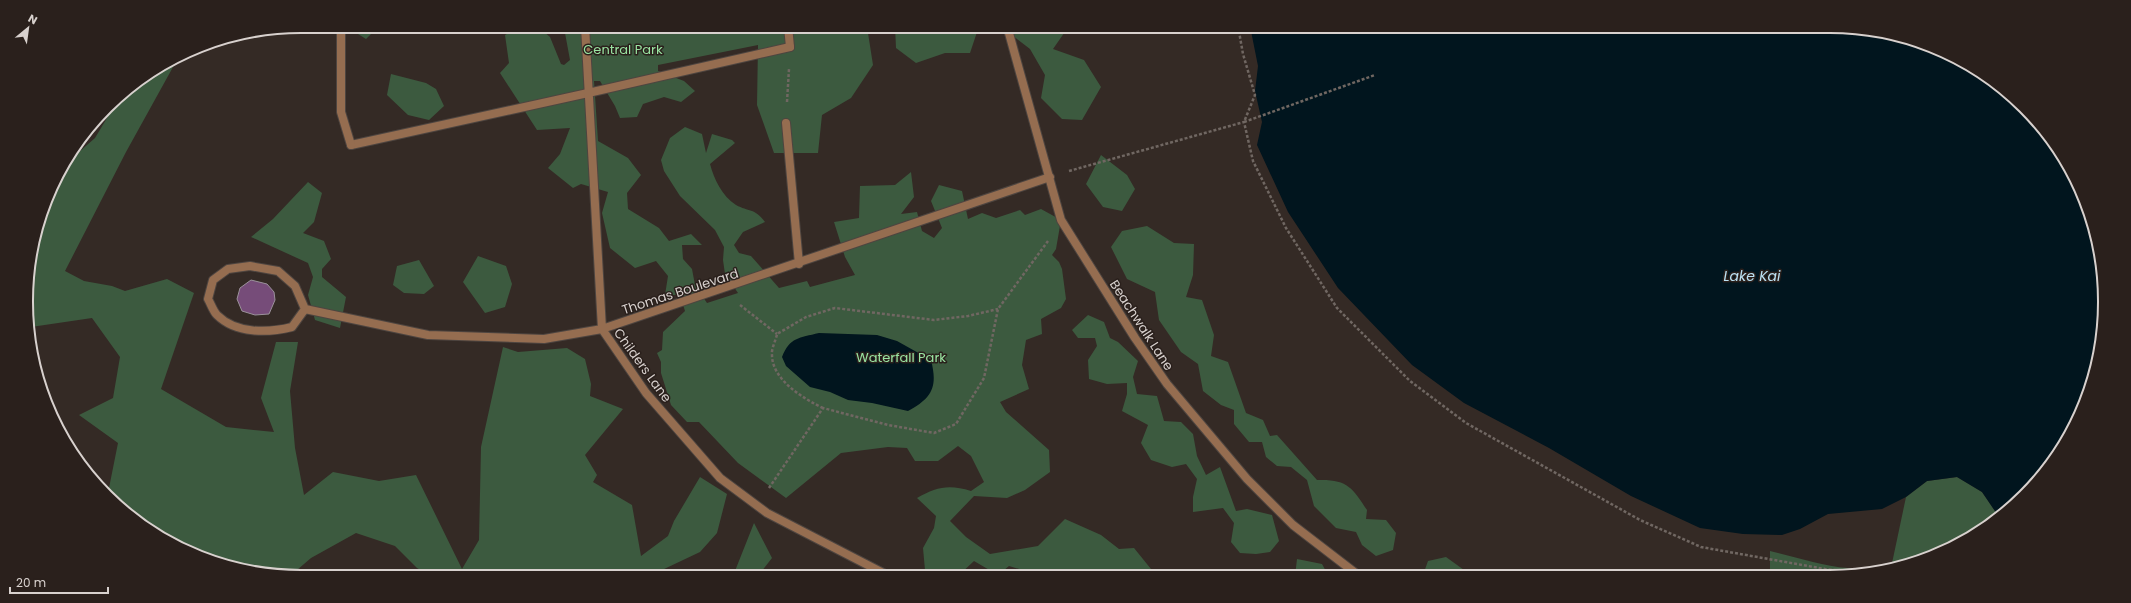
<svg xmlns="http://www.w3.org/2000/svg" width="2131" height="603" font-family="Poppins,sans-serif">
<style>
.green{fill:#3c5a3f}
.water{fill:#01151e}
.building{fill:#764c79;stroke:#9b929b}
.lines{fill:none;stroke-linecap:round;stroke-linejoin:round}
.lane-casing{stroke:#4e4540;stroke-width:10}
.street-casing{stroke:#4e4540;stroke-width:10}
.path{stroke:#706762;stroke-width:2.5;stroke-dasharray:3 2;stroke-linecap:butt}
.lane{stroke:#956d50;stroke-width:8}
.street{stroke:#956d50;stroke-width:8}
.labels{text-anchor:middle;stroke-width:3;stroke-linejoin:round;paint-order:stroke}
.park-label{font-size:13px;fill:#99e3a1;stroke:#2a201c}
.street-label{font-size:13px;fill:#d8d1ce;stroke:#2a201c}
.water-label{font-size:14px;font-style:italic;fill:#bce2f4;stroke:#2a201c}
.rim{fill:none;stroke:#d8d1ce;stroke-width:2}
</style>
<rect width="100%" height="100%" fill="#342a25"/>
<path class="green" d="M350,26H377V28L366,39L350,29Z
M522,26H537L550,37L561,64L564,65L570,60L565,33L573,29L574,26H847L868,33L873,65L851,98L822,115L818,153H774L757,105L758,45L658,65V71L684,81L695,91L681,102L664,97L643,104L637,117L620,118L615,106L600,81H594L598,141L628,158L641,175L627,193L628,209L659,228L669,241L691,234L702,245H682L683,259L692,269L695,285L707,303L738,293L725,274L723,260L724,247L715,230L680,196L664,171L661,160L670,138L685,127L702,134L706,153L712,134L732,140L735,143L710,164C714,179 722,196 736,205C749,212 755,208 765,222L743,232L734,245L739,253L751,256L779,288L807,281L810,287L855,275L845,257L834,222L859,218L860,186L895,185L911,172L914,197L901,214L917,212L922,231L934,238L942,228L931,201L939,185L962,191L968,219L982,213L996,218L1020,210L1025,215L1041,209L1061,220L1056,249L1052,255L1059,262L1062,269L1066,299L1061,308L1041,319L1042,334L1026,340L1022,365L1029,389L1000,402L1006,412L1049,450L1050,472L1025,490L1007,498L974,496L950,521L966,537L990,554L1038,546L1065,519L1101,535L1119,549L1134,548L1151,569L1148,576H1036L1033,573L1009,566L998,575L974,561L958,576H944L925,570L923,548L934,528L936,516L917,498C936,487 949,484 971,491L984,482L971,456L958,446L938,461H915L907,448L888,447L841,453L786,498L738,463L699,422H687L671,405L661,373V362L657,353L662,350L663,332L685,311L680,295H665L668,276L656,261L635,268L610,248L602,213L608,192L581,184L573,188L548,168L560,154L570,128L537,130L500,73L509,63L505,35Z
M895,26H979L970,53H945L916,63L896,48Z
M1000,26H1069L1053,49L1084,60L1101,87L1082,120L1062,119L1041,98L1045,75L1030,49Z
M178,58L126,152L65,271L84,281L112,286L125,291L167,279L194,293L161,389L226,427L274,432L261,398L276,342H298L290,391L295,448L304,495L333,472L379,481L416,475L462,569L479,540L481,447L503,347L518,352L567,348L585,359L591,384L590,396L623,409L585,455L597,475L593,482L632,505L641,556L668,536L674,521L700,477L727,494L717,533L700,552L662,570L659,576L433,577L417,568L395,546L356,533L311,558L290,576L248,572L196,556L149,531L108,493L118,443L79,415L113,398L120,357L92,318L31,327L27,283L35,230L55,179L63,166L95,138L122,93Z
M391,74L426,83L436,89L444,106L429,120L408,115L387,95Z
M1101,155L1127,175L1135,189L1122,211L1103,207L1086,184Z
M308,182L322,193L314,222L303,233L324,241L331,259L322,269V277L346,297L340,328L315,320L308,295L313,277L308,263L251,237L273,219Z
M1147,226L1174,243L1194,244L1193,275L1186,297L1202,300L1214,335L1211,356L1228,362L1246,413L1263,420L1270,436L1277,435L1317,480C1347,479 1352,487 1367,510L1366,519L1386,520L1396,533L1393,550L1376,556L1362,545L1356,532L1336,528L1314,506L1307,480L1291,467L1277,466L1266,457L1262,442H1249L1234,424V410L1221,405L1203,391L1198,364L1181,352L1159,320L1155,292L1127,279L1111,247L1122,231Z
M478,256L506,266L512,284L505,307L485,313L463,282Z
M419,260L434,286L424,294L404,293L393,285L397,266Z
M1088,315L1104,322L1110,338L1118,342L1138,361L1133,377L1137,394L1157,396L1164,421L1181,422L1193,434L1197,456L1206,475L1220,467L1236,511L1247,509L1272,515L1279,541L1270,552L1256,554L1240,553L1231,542L1234,523L1223,508L1193,512V497L1197,479L1186,464L1172,467L1151,460L1141,443L1148,425L1122,411L1127,394V383L1107,384L1089,379L1088,360L1097,346L1095,338H1078L1072,330Z
M1957,477L1982,492L1997,514V517L1935,556L1891,568L1906,497L1927,481Z
M754,523L772,558L758,576H733Z
M1770,551C1796,557 1822,566 1848,568C1858,569 1864,567 1872,573L1865,575H1770Z
M1446,557L1471,575H1423L1428,561Z
M1297,559L1322,564L1328,575L1295,576Z"/>
<path class="water" d="M1250,26H1829L1883,31L1935,47L1982,72L2024,107L2058,148L2084,196L2100,248L2105,301L2100,355L2068,439L2011,508L1997,517V514L1982,492L1957,477L1927,481L1906,497L1882,509L1828,514L1800,529L1782,535L1743,534L1700,528L1631,496L1549,448L1464,403L1412,365L1338,288L1288,212L1257,145L1262,122L1255,91L1258,66Z
M819,333L877,335L897,341L931,360C938,387 932,398 908,411L872,403L848,400L830,392L810,387L786,366L782,357C790,337 799,338 819,333Z"/>
<path class="building" d="M251,280L267,284L274,292L275,300L269,314L255,315L242,311L237,299L240,288Z"/>
<g class="lines">
<defs>
<path id="lane" d="M788,26L790,47
M351,145L588,93"/>
<path id="street" d="M341,26V112L351,145
M585,26L602,329L646,393L720,478L767,513L889,576
M1007,26L1061,220L1135,338L1167,384L1247,479L1293,525L1358,575
M588,93L790,47
M786,123L799,264
M305,309L292,327C268,333 236,334 217,315C213,311 211,304 208,299L213,280L228,269L250,266L278,271L295,286L305,309L428,335L544,339L602,329L1050,177"/>
</defs>
<use href="#lane" class="lane-casing"/>
<use href="#street" class="street-casing"/>
<path class="path" d="M1238,26L1243,54L1255,95L1244,122
M787,102L789,69
M1244,122L1375,75
M1069,171L1244,122L1253,161L1286,228L1337,308L1410,381L1466,423L1640,520L1701,547L1825,569L1868,574
M740,305L777,334
M823,408C804,399 772,380 772,355C771,349 776,340 777,334L806,317L835,308L934,320L968,316L998,309
M769,488L823,408L888,425L934,433L956,424L984,378L998,309L1048,241"/>
<use href="#lane" class="lane"/>
<use href="#street" class="street"/>
</g>
<g class="labels">
<g class="park-label">
<text x="623" y="54">Central Park</text>
<text x="901" y="362">Waterfall Park</text>
</g>
<g class="street-label">
<text transform="translate(680 291) rotate(-18)" y="5">Thomas Boulevard</text>
<text transform="translate(1142 325) rotate(57)" y="5">Beachwalk Lane</text>
<text transform="translate(643 365) rotate(54)" y="5">Childers Lane</text>
</g>
<g class="water-label">
<text x="1752" y="281">Lake Kai</text>
</g>
</g>
<path d="M0 0H2131V603H0ZM301 33H1830A268 268 0 0 1 2098 301V302A268 268 0 0 1 1830 570H301A268 268 0 0 1 33 302V301A268 268 0 0 1 301 33Z" fill="#2a201c" fill-rule="evenodd"/>
<path class="rim" d="M301 33H1830A268 268 0 0 1 2098 301V302A268 268 0 0 1 1830 570H301A268 268 0 0 1 33 302V301A268 268 0 0 1 301 33Z"/>
<g transform="translate(28 28) rotate(29)" stroke="#2a201c" stroke-width="3" paint-order="stroke">
<path d="M0-3L7 15L0 10L-7 15Z" fill="#d8d1ce"/>
<text y="-6" font-size="11" font-weight="bold" text-anchor="middle" fill="#d8d1ce">N</text>
</g>
<path d="M10 587v6h98v-6" fill="none" stroke="#d8d1ce" stroke-width="2"/>
<text x="16" y="587" font-size="12" fill="#d8d1ce" stroke="#2a201c" stroke-width="3" paint-order="stroke">20 m</text>
</svg>
